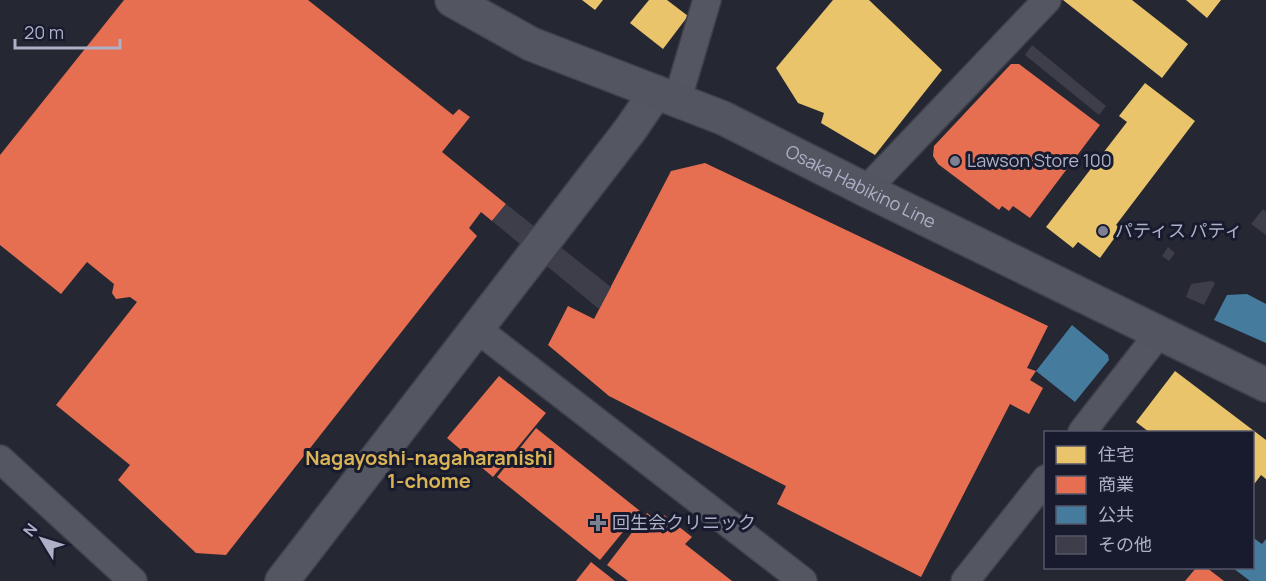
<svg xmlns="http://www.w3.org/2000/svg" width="1266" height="581" font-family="Manrope,'Noto Sans JP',sans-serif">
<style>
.homes{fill:#e9c46a}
.shops{fill:#e76f51}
.public{fill:#457b9d}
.building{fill:#3d3e4a}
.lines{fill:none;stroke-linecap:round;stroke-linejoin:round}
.minor-casing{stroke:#3f414a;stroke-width:30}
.tertiary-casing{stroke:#3f414a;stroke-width:36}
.secondary-casing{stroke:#3f414a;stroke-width:36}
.minor{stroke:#545762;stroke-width:27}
.tertiary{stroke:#545762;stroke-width:33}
.secondary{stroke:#535560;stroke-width:33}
.poi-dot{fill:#7d8093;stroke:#181b2e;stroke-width:2}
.labels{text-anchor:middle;stroke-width:6;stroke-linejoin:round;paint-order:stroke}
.poi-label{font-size:18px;fill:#adb0c6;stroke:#181b2e;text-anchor:start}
.street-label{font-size:18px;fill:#adb0c6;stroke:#181b2e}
.neighbourhood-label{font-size:20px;font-weight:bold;fill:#dab454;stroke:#181b2e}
</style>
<rect width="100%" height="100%" fill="#252733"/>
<path class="homes" d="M582,0H603L595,10Z
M649,0H667L688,16L663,49L630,23Z
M833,0H869L942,70L875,155L821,123L824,113L798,103L776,68Z
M1063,0H1132L1188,44L1162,78Z
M1186,0H1221L1207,18Z
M1145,83L1195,121L1116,225L1121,229L1100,258L1078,242L1073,248L1046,227L1127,122L1119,116Z
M1175,371L1266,440V479L1261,475L1252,487V432H1149L1136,422Z"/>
<path class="shops" d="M124,0H308L453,115L459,109L470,117L442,152L506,204L492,221L481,212L469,228L477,236L226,555L196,553L118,480L130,465L56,405L137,302L130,297L116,299L112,293L114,284L87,262L61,294L0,245V155Z
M1011,64H1019L1100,125L1030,218L1013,206L1009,211L1002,206L999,210L938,164L933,156L934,146Z
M705,163L1048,326L1027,368L1036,371L1030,380L1043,388L1029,414L1010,404L921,577L777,504L786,486L609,396L548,345L568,306L594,319L671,171Z
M499,376L546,413L493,477L447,438Z
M536,428L640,511L600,560L497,477Z
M647,513L659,522L664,515L692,537L685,544L732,581H628L607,565Z
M591,562L615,581H576Z
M1196,568H1207L1224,581H1185Z"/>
<path class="public" d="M1247,294L1266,304V343L1214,320L1227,295Z
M1072,325L1108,355L1109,360L1075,402L1036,371Z
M1252,537L1262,544L1266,539V581H1250L1233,568H1252Z"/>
<path class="building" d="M1032,45L1106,106L1099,115L1025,55Z
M506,204L611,287L599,309L492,221Z
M1263,209L1266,212V235L1251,224Z
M1168,247L1175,253L1169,261L1162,256Z
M1212,281L1215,283L1204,305L1186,297L1191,284Z"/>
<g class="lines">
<defs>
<path id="minor" d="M677,101L707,0
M866,190L1047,0
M477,329L803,581
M1082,432L1160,332
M0,459L133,581
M965,581L1046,479"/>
<path id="tertiary" d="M282,581L630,130L656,92"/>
<g id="secondary">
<path id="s1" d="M452,0L531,44L723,118L866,190L1266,385"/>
</g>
</defs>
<use href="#minor" class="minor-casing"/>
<use href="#tertiary" class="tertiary-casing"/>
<use href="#secondary" class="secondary-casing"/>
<use href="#minor" class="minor"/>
<use href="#tertiary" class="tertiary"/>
<use href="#secondary" class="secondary"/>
</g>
<g class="poi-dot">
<circle cx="955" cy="161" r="6"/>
<circle cx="1103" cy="231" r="6"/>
<path d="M595 514h6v6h6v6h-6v6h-6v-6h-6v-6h6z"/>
</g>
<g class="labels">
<g class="poi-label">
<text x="967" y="167">Lawson Store 100</text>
<text x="1115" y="237">パティス パティ</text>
<text x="612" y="529">回生会クリニック</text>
</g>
<g class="street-label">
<text dy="6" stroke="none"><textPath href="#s1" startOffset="450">Osaka Habikino Line</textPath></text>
</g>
<g class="neighbourhood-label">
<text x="429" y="465">Nagayoshi-nagaharanishi<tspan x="429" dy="23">1-chome</tspan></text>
</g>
</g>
<rect x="1044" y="431" width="210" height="138" fill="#181b2e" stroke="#54576b" stroke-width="1.5"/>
<rect x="1056" y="446" width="30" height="18" fill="#e9c46a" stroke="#54576b" stroke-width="1.5"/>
<text x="1098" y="461" font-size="18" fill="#adb0c6">住宅</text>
<rect x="1056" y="476" width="30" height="18" fill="#e76f51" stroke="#54576b" stroke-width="1.5"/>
<text x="1098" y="491" font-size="18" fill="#adb0c6">商業</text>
<rect x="1056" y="506" width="30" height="18" fill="#457b9d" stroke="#54576b" stroke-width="1.5"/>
<text x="1098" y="521" font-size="18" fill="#adb0c6">公共</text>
<rect x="1056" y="536" width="30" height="18" fill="#3d3e4a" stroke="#54576b" stroke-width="1.5"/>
<text x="1098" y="551" font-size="18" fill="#adb0c6">その他</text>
<g transform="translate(42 539) rotate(308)" stroke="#181b2e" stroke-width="4.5" paint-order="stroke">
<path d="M0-4.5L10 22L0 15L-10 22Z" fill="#adb0c6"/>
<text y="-9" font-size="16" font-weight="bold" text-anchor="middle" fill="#adb0c6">N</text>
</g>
<path d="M15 39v9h105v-9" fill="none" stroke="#adb0c6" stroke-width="3"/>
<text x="24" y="39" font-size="18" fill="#adb0c6" stroke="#181b2e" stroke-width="4.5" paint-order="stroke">20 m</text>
</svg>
